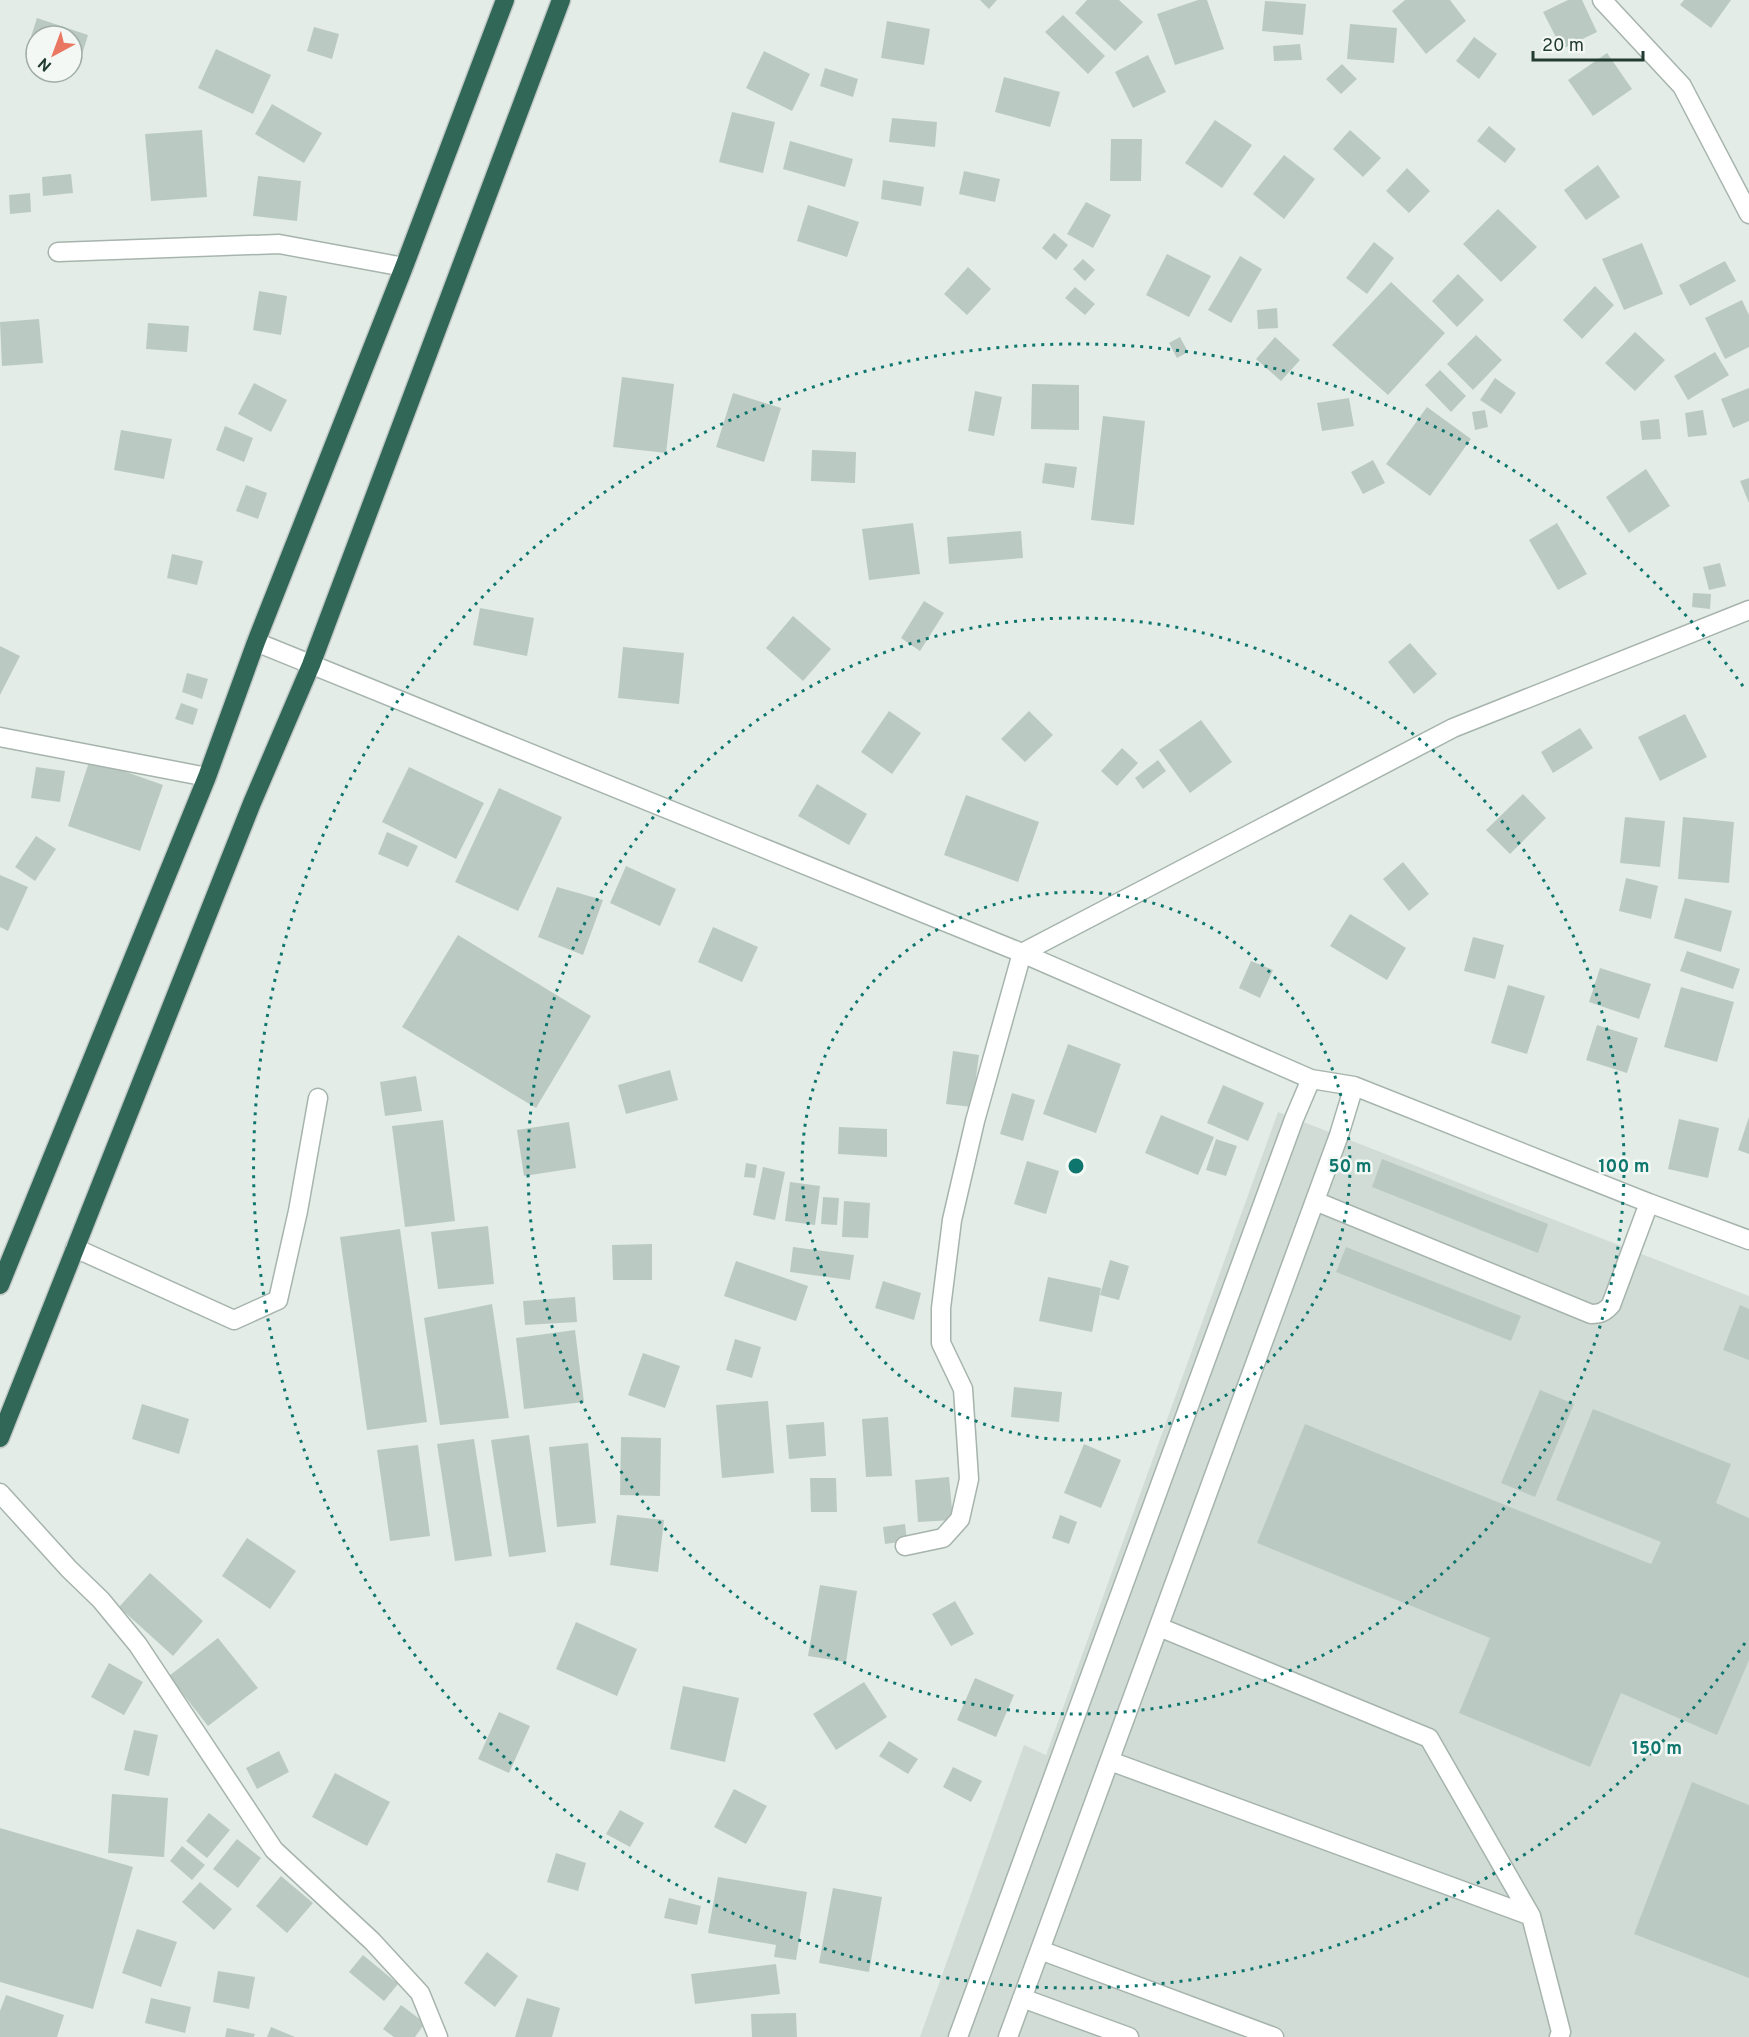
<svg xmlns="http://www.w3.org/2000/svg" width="1749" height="2037" font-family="Overpass,sans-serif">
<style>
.built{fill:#d1dcd6}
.building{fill:#bbc9c3}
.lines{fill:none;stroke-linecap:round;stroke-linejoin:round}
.minor-casing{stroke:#a6b4ad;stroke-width:21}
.highway-casing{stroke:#c1c8c6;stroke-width:21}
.minor{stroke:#fff;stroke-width:18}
.highway{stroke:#316757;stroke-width:18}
.ring{fill:none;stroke:#0f766e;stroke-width:3;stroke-dasharray:3 6}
.centre{fill:#0f766e;stroke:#f3f8f5;stroke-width:3}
.ring-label{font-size:18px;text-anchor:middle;font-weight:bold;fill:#0f766e;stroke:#f3f8f5;stroke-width:5;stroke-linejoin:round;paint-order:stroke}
</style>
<rect width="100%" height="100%" fill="#e3ece7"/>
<path class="built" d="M1278,1112L1749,1296V2037H920L1024,1745L1046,1755Z"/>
<path class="building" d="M980,0H997L989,9Z
M1087,0H1119L1143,22L1115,51L1075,13Z
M1198,0H1207L1224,49L1175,65L1157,14Z
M1405,0H1450L1466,21L1426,54L1392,11Z
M1568,0H1582L1597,32L1562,49L1543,12Z
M1684,0H1731L1711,28L1680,5Z
M1265,1L1306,4L1303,35L1262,31Z
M1063,15L1105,56L1088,74L1045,32Z
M37,18L88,35L77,71L72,70V36H36V58L25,55Z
M887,21L930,29L924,65L881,58Z
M1350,24L1397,28L1394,63L1347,59Z
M314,27L339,34L332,59L307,51Z
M1474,37L1497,54L1479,79L1456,61Z
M1300,44L1302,60L1274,61L1273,46Z
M216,49L271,75L253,114L198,88Z
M764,51L810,74L792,111L746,88Z
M1607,53L1632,89L1593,116L1568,80Z
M1148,55L1166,92L1133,108L1115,72Z
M1342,64L1357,79L1341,94L1326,79Z
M825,68L858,79L853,97L820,86Z
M1004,77L1060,92L1050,127L995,112Z
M272,104L322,133L304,163L255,134Z
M732,112L775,122L763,173L719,162Z
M892,118L937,122L935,147L889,142Z
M1215,120L1252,145L1222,188L1185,163Z
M1489,126L1516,149L1505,163L1477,141Z
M202,130L207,197L151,201L145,134Z
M1350,130L1381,158L1363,177L1333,149Z
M1111,139H1142L1141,181H1110Z
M790,141L853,159L845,187L783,169Z
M1284,155L1315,179L1284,219L1253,194Z
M1598,165L1620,197L1586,220L1564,190Z
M1407,168L1430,191L1409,213L1386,191Z
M964,171L1000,179L995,202L959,194Z
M71,174L73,193L43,196L42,177Z
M258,176L301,181L297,221L253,216Z
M883,180L924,187L921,206L881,199Z
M30,193L31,212L10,214L9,195Z
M1086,202L1111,215L1093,248L1067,234Z
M808,205L859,222L847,257L797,241Z
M1498,209L1537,247L1501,282L1463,244Z
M1054,233L1068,245L1056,260L1042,248Z
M1374,242L1394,258L1367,294L1346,278Z
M1642,243L1663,294L1624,310L1602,259Z
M1167,254L1211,276L1189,317L1146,295Z
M1240,256L1262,269L1231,323L1208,310Z
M1083,259L1095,270L1085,281L1073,269Z
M1725,261L1736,281L1690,306L1679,285Z
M968,267L991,289L967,315L944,294Z
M1458,274L1484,300L1457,327L1432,301Z
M1391,282L1445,333L1388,395L1332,345Z
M1595,286L1614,305L1582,339L1563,320Z
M1075,287L1095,304L1085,315L1065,298Z
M259,291L287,296L281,335L253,330Z
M1742,300L1749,315V347L1725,359L1705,318Z
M1277,308L1278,328L1258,329L1257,310Z
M39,319L43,363L2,366L0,322Z
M148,323L189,326L187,352L146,349Z
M1635,332L1665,360L1635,391L1605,363Z
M1476,335L1502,360L1473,390L1447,364Z
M1180,337L1188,352L1177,358L1169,343Z
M1275,337L1300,360L1281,381L1256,359Z
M1715,352L1729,375L1688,400L1674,376Z
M1440,370L1466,396L1451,412L1425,385Z
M622,377L674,384L666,453L613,447Z
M1495,378L1516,393L1501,414L1480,400Z
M254,383L287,400L271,432L238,414Z
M1032,384L1079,385V430L1031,429Z
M1749,388V421L1733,428L1721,399Z
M975,391L1002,397L994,436L968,431Z
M733,393L781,408L764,462L716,447Z
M1349,398L1354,426L1322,431L1317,403Z
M1427,407L1471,439L1430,496L1386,464Z
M1485,410L1488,427L1475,430L1472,412Z
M1703,410L1707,435L1688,437L1685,413Z
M1103,416L1145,421L1134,525L1091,520Z
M1659,419L1661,439L1642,440L1640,421Z
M225,426L253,438L244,462L216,450Z
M121,430L172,439L164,479L114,470Z
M812,450L856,452L855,483L811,481Z
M1373,460L1385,483L1363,494L1351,472Z
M1045,463L1077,467L1074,488L1042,483Z
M1646,469L1670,506L1629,533L1606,497Z
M1749,478V503L1740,481Z
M246,485L267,493L258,519L236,511Z
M913,523L920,574L869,580L862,529Z
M1557,523L1587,574L1558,590L1529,540Z
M1021,531L1023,558L949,564L947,537Z
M172,554L203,561L197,585L167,578Z
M1720,563L1726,586L1709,590L1703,567Z
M1693,593L1711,594L1710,609L1692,607Z
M924,601L944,613L920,651L901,638Z
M480,608L534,618L527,656L473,645Z
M793,616L831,649L803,681L766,648Z
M1410,643L1437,674L1414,694L1388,662Z
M0,646L20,656L0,695Z
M623,647L684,653L679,704L618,698Z
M187,673L208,679L202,699L182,692Z
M181,703L198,709L193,725L175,719Z
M889,711L921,733L892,774L861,752Z
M1029,711L1053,735L1025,762L1001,739Z
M1685,714L1707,757L1660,781L1638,737Z
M1201,720L1232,762L1190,793L1159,750Z
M1580,728L1593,748L1553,773L1541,752Z
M1122,748L1138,763L1117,786L1101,771Z
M90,759L163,785L140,851L68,826Z
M1158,760L1166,771L1143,789L1135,778Z
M36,767L65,771L60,802L31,798Z
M409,767L484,803L456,859L382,822Z
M817,784L867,814L849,845L798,816Z
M499,788L562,817L518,911L455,882Z
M1523,794L1546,818L1510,854L1486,830Z
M966,795L1039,822L1018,882L944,855Z
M1625,817L1665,821L1660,867L1620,863Z
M1683,817L1734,822L1729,883L1678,879Z
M387,832L418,846L408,867L378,854Z
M36,836L56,849L35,881L15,867Z
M1403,862L1429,894L1409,911L1383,879Z
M626,866L676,889L660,926L610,903Z
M0,875L28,887L8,931L0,927Z
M1626,878L1658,886L1651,919L1619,911Z
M557,887L603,900L583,955L538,937Z
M1685,898L1732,911L1721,952L1674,938Z
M1350,914L1406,948L1387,980L1330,946Z
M713,927L758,947L742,982L698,962Z
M458,935L591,1016L536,1108L402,1027Z
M1473,937L1504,945L1495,979L1464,971Z
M1687,951L1740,969L1733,989L1680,971Z
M1251,961L1273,970L1260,998L1239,988Z
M1600,968L1651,984L1639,1019L1589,1002Z
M1508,985L1545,996L1527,1054L1491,1043Z
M1681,987L1734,1002L1717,1062L1664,1047Z
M1597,1025L1638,1038L1627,1073L1586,1060Z
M1068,1044L1121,1064L1096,1133L1043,1114Z
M953,1051L979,1055L972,1107L946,1104Z
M670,1070L678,1100L626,1114L618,1085Z
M416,1076L422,1111L385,1116L380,1082Z
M1223,1085L1264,1103L1248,1141L1207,1123Z
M1012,1093L1035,1100L1023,1141L1000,1134Z
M1161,1115L1214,1137L1198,1175L1145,1153Z
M1749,1117V1154L1738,1150Z
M1679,1119L1719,1128L1708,1178L1668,1169Z
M443,1120L455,1221L405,1227L392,1126Z
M569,1122L576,1168L524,1176L517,1130Z
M839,1127L887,1129V1157L838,1154Z
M1216,1139L1237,1146L1226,1176L1206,1170Z
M1382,1159L1548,1224L1538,1253L1372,1187Z
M1027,1161L1059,1171L1046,1214L1014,1204Z
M746,1163L757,1165L755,1178L744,1177Z
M763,1167L785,1172L775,1220L753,1215Z
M790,1182L820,1186L815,1225L785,1221Z
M823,1197L839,1198L837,1225L821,1224Z
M844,1201L870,1203L868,1238L842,1237Z
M488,1226L494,1284L438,1289L431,1232Z
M400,1229L427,1422L367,1430L340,1237Z
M652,1244V1280H613L612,1245Z
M793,1247L854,1255L850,1280L790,1272Z
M1346,1247L1521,1316L1511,1341L1336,1272Z
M1110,1260L1129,1266L1119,1300L1100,1295Z
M736,1261L808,1286L796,1321L724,1296Z
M1048,1277L1101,1288L1092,1332L1039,1321Z
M883,1281L921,1293L914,1320L875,1308Z
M575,1297L577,1322L525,1325L523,1301Z
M492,1304L509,1418L440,1425L424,1318Z
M1740,1305L1749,1309V1360L1723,1350Z
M575,1330L584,1402L524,1409L516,1338Z
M735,1339L761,1347L752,1378L726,1370Z
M643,1353L680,1366L665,1408L628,1395Z
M1014,1387L1062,1392L1059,1422L1011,1417Z
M1540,1390L1574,1404L1535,1497L1501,1483Z
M768,1401L774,1473L722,1478L716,1405Z
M142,1404L189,1419L179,1454L132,1439Z
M1593,1409L1731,1464L1716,1503L1749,1518V1660L1717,1735L1621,1693L1590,1767L1459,1713L1490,1638L1257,1543L1305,1424L1651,1564L1661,1542L1556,1500Z
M888,1417L892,1476L866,1477L862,1419Z
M824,1422L826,1456L789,1459L786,1425Z
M529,1435L546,1552L509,1557L491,1440Z
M621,1437L661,1438L660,1496L620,1495Z
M474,1439L492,1556L455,1561L437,1444Z
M588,1443L596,1523L557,1527L549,1447Z
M1084,1444L1121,1460L1101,1508L1064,1493Z
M418,1445L430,1536L390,1541L377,1450Z
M949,1477L953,1520L918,1522L915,1480Z
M810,1478H836L837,1512H811Z
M617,1515L664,1520L658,1572L610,1565Z
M1060,1515L1077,1522L1069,1544L1052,1538Z
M905,1524L907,1541L885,1544L883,1527Z
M247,1538L296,1571L270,1609L222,1576Z
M150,1573L203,1621L173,1656L119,1607Z
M820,1585L857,1591L846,1662L808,1656Z
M955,1601L974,1634L951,1646L932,1614Z
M576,1622L637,1649L617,1696L556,1669Z
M218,1638L258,1688L208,1726L169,1676Z
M109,1663L143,1682L124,1715L91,1697Z
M975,1678L1014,1695L996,1737L957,1720Z
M864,1682L887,1717L836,1750L813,1714Z
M683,1686L739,1698L725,1762L670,1749Z
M499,1712L530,1726L509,1773L478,1759Z
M134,1730L158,1735L149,1776L124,1770Z
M889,1741L918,1759L908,1774L879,1756Z
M279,1751L289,1772L257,1789L246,1768Z
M953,1767L982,1781L971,1802L943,1787Z
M335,1773L390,1802L367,1846L312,1817Z
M1692,1782L1749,1805V1978L1634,1934Z
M734,1789L767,1806L746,1844L714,1827Z
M112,1794L168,1798L164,1857L108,1853Z
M620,1810L644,1823L630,1847L606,1834Z
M209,1813L230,1830L207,1858L186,1841Z
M0,1828L133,1867L93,2009L0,1982Z
M237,1839L261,1858L238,1888L213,1869Z
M182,1846L205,1865L192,1880L170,1861Z
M556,1853L586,1863L578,1891L547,1882Z
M281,1876L313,1903L287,1933L256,1906Z
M718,1877L807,1892L796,1960L774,1957L776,1945L708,1933Z
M200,1882L232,1909L214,1930L182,1902Z
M833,1888L882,1897L869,1972L819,1963Z
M669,1898L701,1906L697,1925L664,1918Z
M137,1929L177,1942L161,1987L122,1973Z
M487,1952L518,1976L495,2007L464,1983Z
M363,1955L398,1984L384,2001L349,1972Z
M776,1964L780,1994L695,2004L691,1974Z
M218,1971L255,1977L249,2009L213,2002Z
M6,1995L64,2015L57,2037H0V2011Z
M151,1998L191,2007L185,2033L145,2023Z
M527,1998L560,2008L552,2037H515Z
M401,2005L425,2023L415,2037H394L383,2029Z
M796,2013L797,2037H752L751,2014Z
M271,2027L295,2037H267Z
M227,2028L255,2034L254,2037H225Z"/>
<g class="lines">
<defs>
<path id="minor" d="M1602,0L1682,86L1749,214
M58,252L279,244L404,267
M256,642L1022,953L1311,1079L1354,1086L1649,1203L1749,1240
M0,737L207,777
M1315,1201L1591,1314C1600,1314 1605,1312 1611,1305L1649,1203
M75,1248L234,1320L278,1300L298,1211L318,1098
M0,1493L69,1569L101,1600L138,1645L274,1850L372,1941L420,1993L438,2037
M905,1546L943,1538L960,1519L969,1479L963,1389L941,1343V1308L952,1220L975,1121L1022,953L1453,728L1749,610
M1159,1627L1429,1738L1531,1916L1561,2032L1559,2037
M1110,1761L1531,1916
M1040,1950L1274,2037
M1022,1998L1129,2037
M958,2037L1294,1119L1311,1079
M1008,2037L1339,1135L1354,1086"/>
<path id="highway" d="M0,1285L207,777L256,642L404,267L505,0
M0,1438L252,803L311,665L561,0"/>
</defs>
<use href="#minor" class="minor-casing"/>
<use href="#highway" class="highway-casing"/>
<use href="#minor" class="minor"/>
<use href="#highway" class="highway"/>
</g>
<g class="ring">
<circle cx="1076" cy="1166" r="274"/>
<circle cx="1076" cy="1166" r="548"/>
<path d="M1745 1643A822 822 0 1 1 1745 689"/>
</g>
<circle cx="1076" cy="1166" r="9" class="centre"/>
<g class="ring-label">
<text x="1350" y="1172">50 m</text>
<text x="1624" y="1172">100 m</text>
<text x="1657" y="1754">150 m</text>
</g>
<g transform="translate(54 54) rotate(221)"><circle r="28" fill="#f3f8f5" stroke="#a0ada7" stroke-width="1.5"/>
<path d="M0-4.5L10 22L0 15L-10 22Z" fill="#ea7762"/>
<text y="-9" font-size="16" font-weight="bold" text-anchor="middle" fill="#233c33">N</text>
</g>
<path d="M1533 51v9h110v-9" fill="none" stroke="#233c33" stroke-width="3"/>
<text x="1542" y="51" font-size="18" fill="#233c33" stroke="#f3f8f5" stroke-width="4.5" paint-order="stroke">20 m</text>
</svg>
